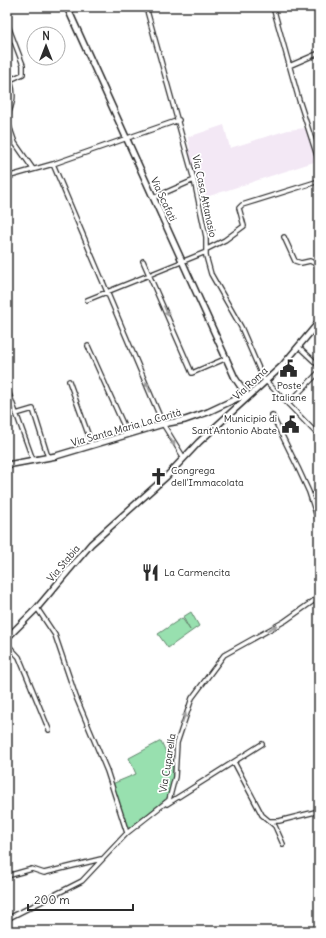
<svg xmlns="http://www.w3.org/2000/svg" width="326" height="938" font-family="Delius,sans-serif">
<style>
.built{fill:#f3e8f5}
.green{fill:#98e0af;stroke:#62866d}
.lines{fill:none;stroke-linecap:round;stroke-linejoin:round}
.street-casing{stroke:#2b2b2b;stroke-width:6}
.secondary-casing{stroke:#2b2b2b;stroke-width:8}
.street{stroke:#fff;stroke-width:3.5}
.secondary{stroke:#fff;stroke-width:5}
.oneway{fill:#a0a0a0}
.labels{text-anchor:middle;stroke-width:3.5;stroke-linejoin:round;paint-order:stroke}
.street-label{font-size:10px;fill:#2b2b2b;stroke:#fff}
.poi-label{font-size:10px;fill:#2b2b2b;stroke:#fff;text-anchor:start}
</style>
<rect width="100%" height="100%" fill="#fff"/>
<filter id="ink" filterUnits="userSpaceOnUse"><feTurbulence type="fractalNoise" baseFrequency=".025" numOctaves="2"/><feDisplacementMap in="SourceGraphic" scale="8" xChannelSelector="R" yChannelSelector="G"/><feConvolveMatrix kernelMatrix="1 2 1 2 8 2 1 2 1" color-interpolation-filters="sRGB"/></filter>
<g filter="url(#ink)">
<path class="built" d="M224,125L230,148L288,130L306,128L317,161L200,199L188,150L190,149L188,137Z"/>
<path class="green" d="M191,612L199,626L168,648L158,634L182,618L190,630L183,617Z
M161,741L169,759L173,760V780L167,798L128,829L112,784L136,774L129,758Z"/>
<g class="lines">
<defs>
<path id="street" d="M146,7L194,180L206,237V256L211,274L241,327L263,378L319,436
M273,7L299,100L319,162
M7,23L23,65V74L10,80C15,95 13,103 7,117
M289,66L319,53
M7,120L15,143L33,169
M53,164L163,424L184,458
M7,177L53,164L179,120
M153,198L194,180
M284,237L295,261L301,263L310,261L319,266
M207,249L225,240L244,226L239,208L242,205L319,181
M143,261L192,373L227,358
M87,300L206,252
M88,346L128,435
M299,347L319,366
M69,381L92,445
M7,388L33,460
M288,404L319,372
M16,414L33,409L48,457
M272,415L298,468L309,492L319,523
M37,608L55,635L76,697L107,771L127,833
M7,644L19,657L49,730
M234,762L262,815L275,826L283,844
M167,804L262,744
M270,821H279L319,811
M7,876L32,869L44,873L101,859
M7,919L82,881L127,833L169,800L175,777L177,743L192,698L224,655L285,621L319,597"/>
<path id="secondary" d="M67,7L235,378L247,396
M7,465L56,456L163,424L185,420L208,412L240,397L247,396
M7,638L37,608L91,544L166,477L199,442L282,366L319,322"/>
</defs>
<use href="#street" class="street-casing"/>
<use href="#secondary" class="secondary-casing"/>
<use href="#street" class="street"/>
<use href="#secondary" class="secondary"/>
</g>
<defs><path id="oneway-solid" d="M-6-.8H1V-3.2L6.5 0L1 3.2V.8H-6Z"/></defs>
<g class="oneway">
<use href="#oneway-solid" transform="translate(166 311) rotate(66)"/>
<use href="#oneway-solid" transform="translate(148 387) rotate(-114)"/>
<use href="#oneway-solid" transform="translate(172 441) rotate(60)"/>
<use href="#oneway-solid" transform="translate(272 628) rotate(-29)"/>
<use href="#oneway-solid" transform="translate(184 718) rotate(-71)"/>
</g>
</g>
<defs>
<symbol id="civic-bare" viewBox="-9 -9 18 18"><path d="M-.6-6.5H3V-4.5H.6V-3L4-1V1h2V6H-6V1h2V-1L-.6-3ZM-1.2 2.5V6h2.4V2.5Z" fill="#2b2b2b" stroke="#fff" stroke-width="2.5" paint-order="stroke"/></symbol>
<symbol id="church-bare" viewBox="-9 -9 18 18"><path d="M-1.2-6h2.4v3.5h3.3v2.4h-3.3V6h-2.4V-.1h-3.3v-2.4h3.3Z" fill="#2b2b2b" stroke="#fff" stroke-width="2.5" paint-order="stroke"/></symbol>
<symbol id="restaurant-bare" viewBox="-9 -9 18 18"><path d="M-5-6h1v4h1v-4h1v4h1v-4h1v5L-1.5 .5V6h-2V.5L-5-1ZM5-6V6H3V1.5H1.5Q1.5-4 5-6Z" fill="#2b2b2b" stroke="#fff" stroke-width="2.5" paint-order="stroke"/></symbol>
</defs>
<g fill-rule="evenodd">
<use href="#civic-bare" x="276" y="356" width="25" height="25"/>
<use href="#civic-bare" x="278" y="412" width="25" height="25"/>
<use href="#church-bare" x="146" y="464" width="25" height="25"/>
<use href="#restaurant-bare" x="138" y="560" width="25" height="25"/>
</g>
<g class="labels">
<g class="street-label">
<text transform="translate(205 196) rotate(78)" y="4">Via Casa Attanasio</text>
<text transform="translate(164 199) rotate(65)" y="4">Via Scafati</text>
<text transform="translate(250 383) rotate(-43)" y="4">Via Roma</text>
<text transform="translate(126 427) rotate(-16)" y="4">Via Santa Maria La Carità</text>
<text transform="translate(63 563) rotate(-50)" y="4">Via Stabia</text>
<text transform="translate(167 763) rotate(-81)" y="4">Via Cuparella</text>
</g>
<g class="poi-label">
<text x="289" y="389" text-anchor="middle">Poste<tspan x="289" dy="12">Italiane</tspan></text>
<text x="277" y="422" text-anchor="end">Municipio di<tspan x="277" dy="12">Sant'Antonio Abate</tspan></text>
<text x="171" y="474">Congrega<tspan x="171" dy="12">dell'Immacolata</tspan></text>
<text x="164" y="576">La Carmencita</text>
</g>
</g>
<rect width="326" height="938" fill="none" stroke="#fff" stroke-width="24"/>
<rect x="12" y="12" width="302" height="914" fill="none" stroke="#2b2b2b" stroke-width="1.5" filter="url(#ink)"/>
<g transform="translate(46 46)"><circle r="19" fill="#ffffff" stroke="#aaaaaa"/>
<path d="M0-3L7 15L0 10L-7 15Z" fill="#2b2b2b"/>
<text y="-6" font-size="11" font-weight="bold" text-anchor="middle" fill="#2b2b2b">N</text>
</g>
<path d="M28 904v6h105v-6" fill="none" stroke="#2b2b2b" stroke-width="2"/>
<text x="34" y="904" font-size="12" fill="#2b2b2b" stroke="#ffffff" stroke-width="3" paint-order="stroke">200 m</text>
</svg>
